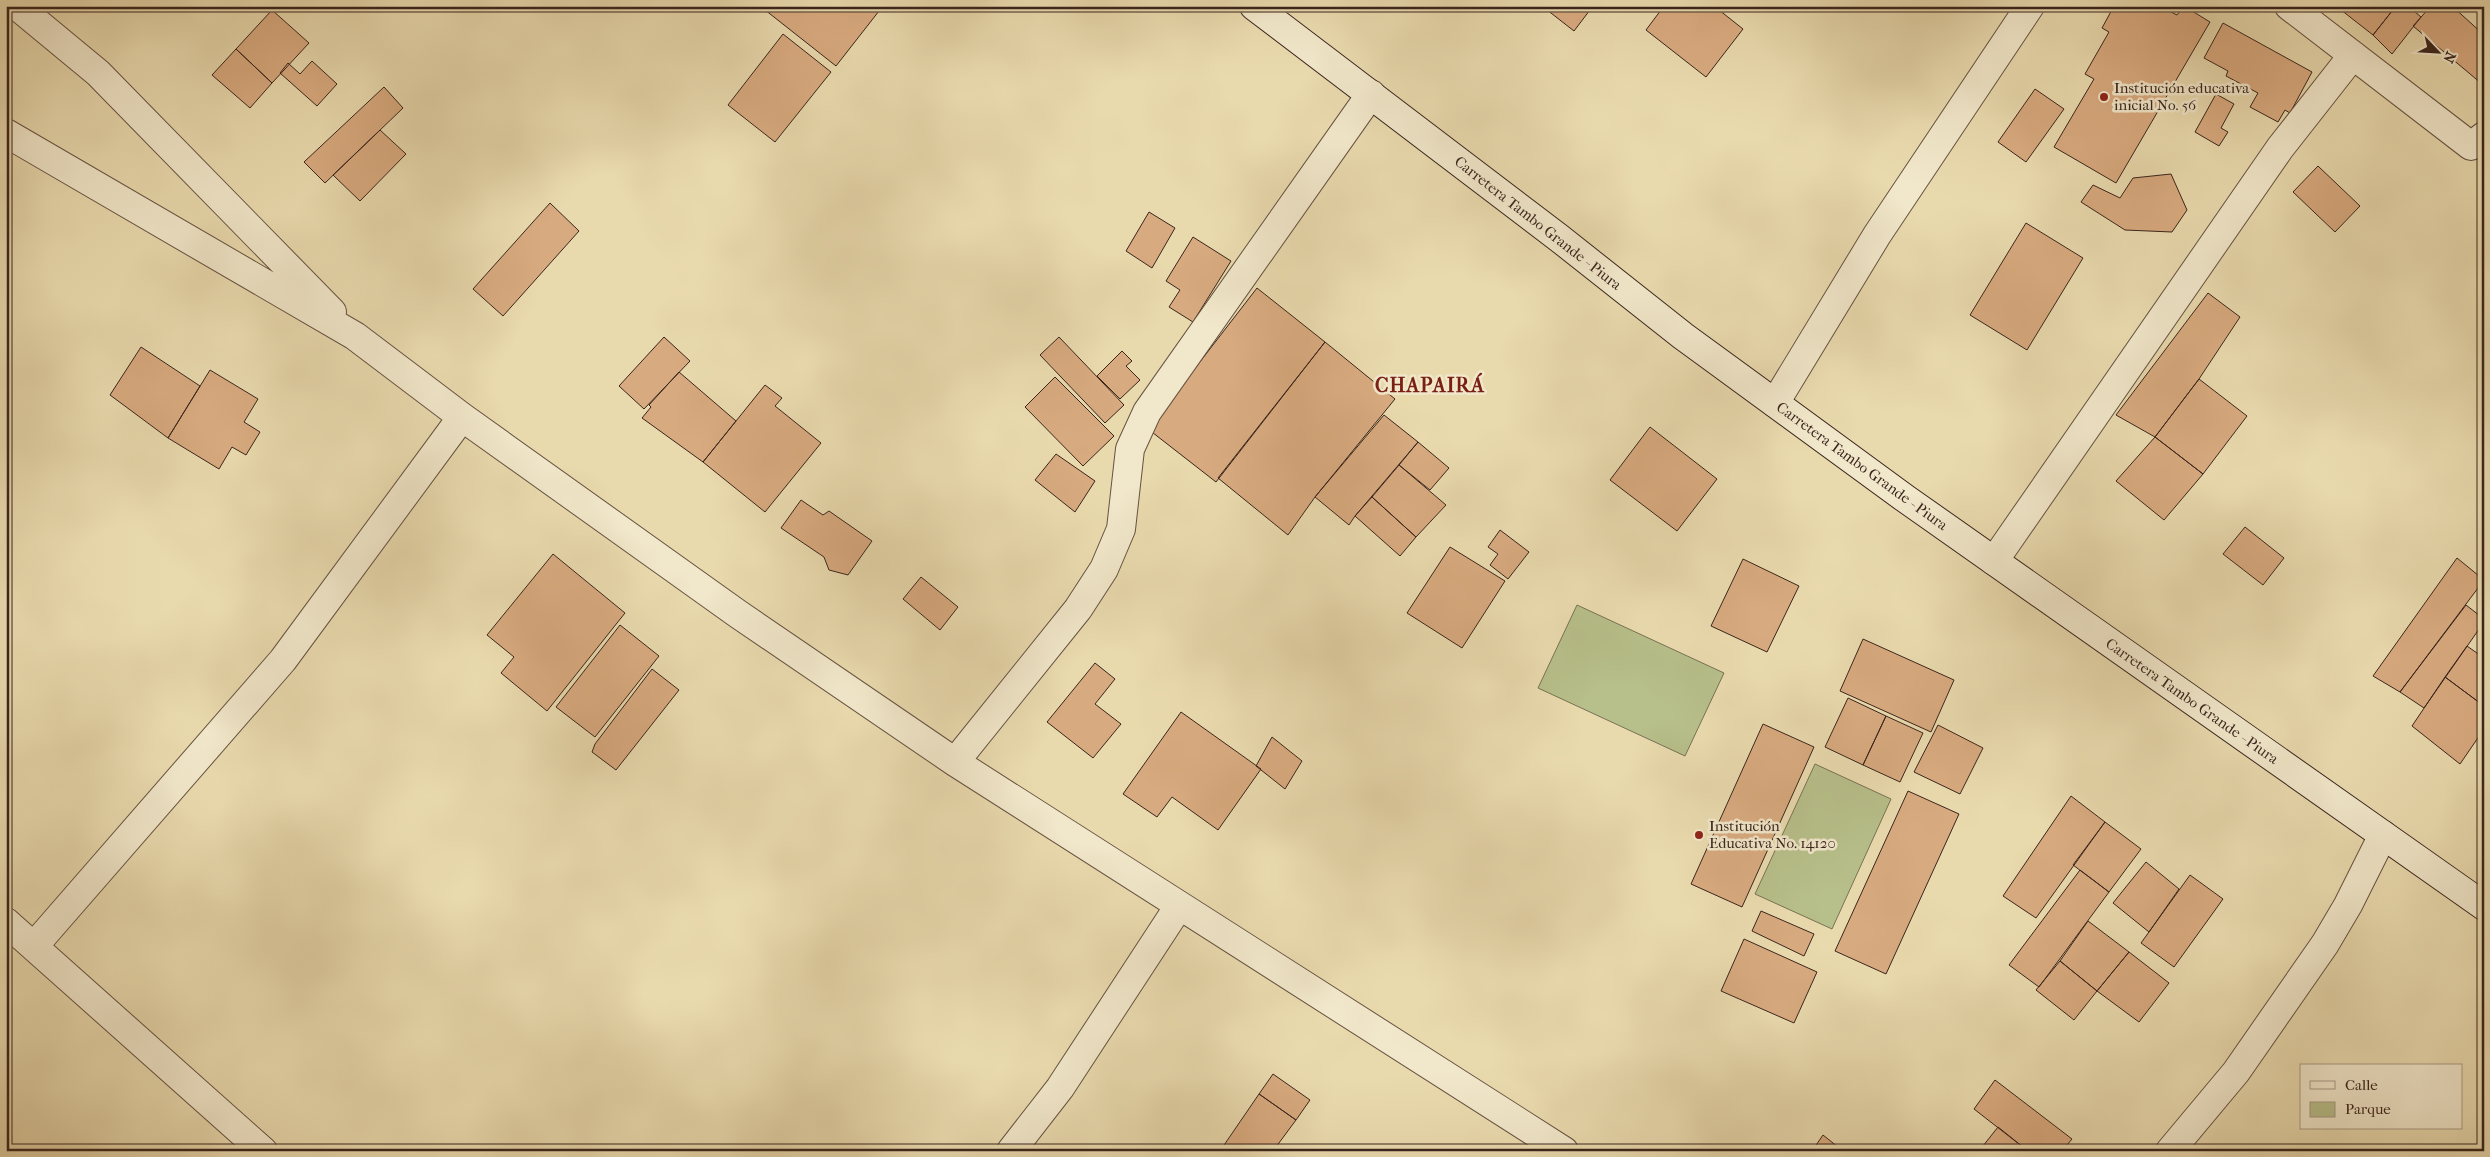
<svg xmlns="http://www.w3.org/2000/svg" width="2490" height="1157" font-family="'IM FELL French Canon',serif">
<style>
.green{fill:#b7bf8a;stroke:#787254}
.building{fill:#d8aa7f;stroke:#3a251d}
.lines{fill:none;stroke-linecap:round;stroke-linejoin:round}
.street-casing{stroke:#665241;stroke-width:30}
.secondary-casing{stroke:#3a251d;stroke-width:30}
.street{stroke:#f1e7ca;stroke-width:28}
.secondary{stroke:#f1e7ca;stroke-width:28}
.poi-dot{fill:#8f2418;stroke:#f1e7ca;stroke-width:2}
.labels{text-anchor:middle;stroke-width:5;stroke-linejoin:round;paint-order:stroke}
.poi-label{font-size:15px;fill:#3a251d;stroke:#f1e7ca;text-anchor:start}
.street-label{font-size:15px;fill:#3a251d;stroke:#f1e7ca}
.district-label{font-size:20px;font-weight:bold;letter-spacing:1px;fill:#7a1f14;stroke:#f1e7ca}
</style>
<rect width="100%" height="100%" fill="#e9daae"/>
<filter id="stains"><feTurbulence type="fractalNoise" baseFrequency=".004" numOctaves="4"/><feColorMatrix values="0 0 0 0 .2 0 0 0 0 .09 0 0 0 0 .02 0 0 0 .5 -.17"/></filter>
<radialGradient id="worn" r=".72"><stop offset=".6" stop-color="#630" stop-opacity="0"/><stop offset="1" stop-color="#630" stop-opacity=".3"/></radialGradient>
<path class="green" d="M1577,605L1724,673L1685,756L1538,688Z
M1815,764L1891,799L1832,929L1755,894Z"/>
<path class="building" d="M760,6H873L879,11L836,66Z
M1542,6H1593L1574,31Z
M1664,6H1714L1743,29L1706,77L1646,30Z
M2114,6H2172L2169,11L2177,15L2184,6L2210,22L2116,183L2054,147L2094,79L2085,74L2109,32L2102,28Z
M2336,6H2396L2373,35Z
M2396,6H2408L2421,17L2392,54L2373,35Z
M2431,6H2452L2484,35V81L2482,84L2413,26Z
M272,10L309,43L272,83L236,49Z
M2223,23L2312,72L2290,113L2285,110L2278,122L2250,107L2258,93L2226,76L2228,71L2204,58Z
M783,34L831,72L775,142L728,105Z
M236,49L272,83L250,108L212,75Z
M312,61L337,84L317,106L280,73L288,63L300,74Z
M384,87L403,108L325,183L304,162Z
M2035,89L2064,109L2026,162L1998,142Z
M2216,94L2234,104L2221,128L2228,132L2219,146L2195,132Z
M380,130L406,154L360,201L333,175Z
M2318,166L2360,206L2335,232L2293,192Z
M2171,174L2187,210L2172,232L2125,230L2081,202L2093,185L2120,198L2133,178Z
M550,203L579,231L503,316L473,289Z
M1149,212L1175,228L1152,268L1126,251Z
M2026,223L2083,258L2027,350L1970,315Z
M1193,237L1231,261L1193,322L1169,307L1180,290L1166,281Z
M1257,288L1325,342L1216,482L1148,429Z
M2208,293L2240,317L2199,379L2155,437L2116,415Z
M664,337L690,361L644,409L619,386Z
M1059,337L1124,405L1105,423L1040,355Z
M1325,342L1395,399L1315,497L1288,535L1218,478Z
M141,347L200,386L168,438L110,395Z
M1122,351L1132,361L1126,366L1140,380L1120,399L1097,376Z
M210,370L258,399L244,422L260,432L246,455L232,447L219,469L168,438Z
M679,372L736,421L703,462L642,418L651,407L649,405Z
M1055,377L1114,436L1083,466L1025,407Z
M2199,379L2247,416L2203,474L2155,437Z
M765,385L782,398L775,406L821,443L765,512L703,462Z
M1384,415L1418,442L1355,516L1349,525L1315,497Z
M1650,427L1717,479L1677,531L1610,480Z
M2155,437L2203,474L2164,520L2116,481Z
M1418,442L1449,468L1430,490L1399,465Z
M1056,454L1095,481L1075,512L1035,480Z
M1399,465L1446,505L1416,537L1372,497Z
M1372,497L1416,537L1400,556L1355,516Z
M801,500L823,515L829,511L872,541L848,575L829,570L824,557L781,528Z
M2245,527L2284,558L2263,585L2223,554Z
M1500,530L1529,552L1508,579L1490,565L1498,554L1488,547Z
M1450,547L1505,581L1462,648L1407,613Z
M553,554L625,613L547,711L501,673L514,657L487,635Z
M2457,558L2484,580L2400,692L2373,676Z
M1743,559L1799,586L1767,652L1711,626Z
M921,577L958,607L940,630L903,599Z
M2466,605L2484,619V622L2424,708L2400,692Z
M620,625L659,656L595,737L556,707Z
M1863,639L1954,680L1931,732L1840,691Z
M2467,646L2484,658V706L2445,677Z
M1095,663L1115,679L1095,704L1121,724L1093,758L1047,722Z
M652,669L679,690L616,770L592,752L595,744Z
M2445,677L2484,706V729L2460,764L2412,726Z
M1848,698L1886,716L1863,765L1825,747Z
M1181,712L1261,769L1218,830L1172,797L1157,817L1123,794Z
M1886,716L1923,733L1900,782L1863,765Z
M1763,724L1814,747L1742,907L1691,884Z
M1938,725L1983,748L1960,794L1914,772Z
M1272,737L1302,761L1285,789L1256,766Z
M1908,791L1959,814L1886,974L1835,951Z
M2071,796L2105,822L2036,918L2003,896Z
M2105,822L2141,849L2109,892L2073,865Z
M2146,862L2179,889L2149,932L2113,903Z
M2080,870L2109,892L2039,987L2009,965Z
M2190,875L2223,899L2174,967L2141,943Z
M1761,911L1814,934L1804,956L1752,931Z
M2088,921L2129,952L2097,991L2060,961Z
M1744,939L1817,972L1794,1023L1721,991Z
M2129,952L2169,983L2139,1022L2097,991Z
M2060,961L2097,991L2074,1020L2036,990Z
M1273,1074L1310,1100L1296,1120L1259,1094Z
M1995,1080L2072,1139L2062,1151H2028L1974,1109Z
M1259,1094L1296,1120L1273,1151H1220Z
M1998,1127L2028,1151H1979Z
M1823,1135L1843,1151H1812Z"/>
<g class="lines">
<defs>
<path id="street" d="M17,6L98,73L332,312
M2289,6L2471,146L2484,136
M6,133L355,336L462,417L738,614L955,762L1564,1151
M1775,403L1877,235L2030,6
M1994,561L2280,148L2353,55
M955,762L1078,609L1104,569L1121,529L1130,449L1147,412L1371,94
M6,922L263,1151
M34,946L283,660L462,417
M1011,1151L1060,1088L1179,906
M2170,1151L2236,1072L2325,944L2348,905L2383,835"/>
<path id="secondary" d="M1254,6L1559,238L1683,336L1906,499L2484,906"/>
</defs>
<use href="#street" class="street-casing"/>
<use href="#secondary" class="secondary-casing"/>
<use href="#street" class="street"/>
<use href="#secondary" class="secondary"/>
</g>
<g class="poi-dot">
<circle cx="2104" cy="97" r="5"/>
<circle cx="1699" cy="835" r="5"/>
</g>
<g class="labels">
<g class="poi-label">
<text x="2114" y="93">Institución educativa<tspan x="2114" dy="17">inicial No. 56</tspan></text>
<text x="1709" y="831">Institución<tspan x="1709" dy="17">Educativa No. 14120</tspan></text>
</g>
<g class="street-label">
<text transform="translate(1538 223) rotate(38)" y="5">Carretera Tambo Grande - Piura</text>
<text transform="translate(1862 466) rotate(36)" y="5">Carretera Tambo Grande - Piura</text>
<text transform="translate(2192 701) rotate(35)" y="5">Carretera Tambo Grande - Piura</text>
</g>
<g class="district-label">
<text x="1430" y="392">CHAPAIRÁ</text>
</g>
</g>
<rect width="2490" height="1157" fill="none" stroke="#e9daae" stroke-width="25"/>
<rect x="8" y="8" width="2475" height="1142" fill="none" stroke="#3a251d" stroke-width="2.5"/>
<rect x="12" y="12" width="2465" height="1132" fill="none" stroke="#3a251d"/>
<rect x="2300" y="1064" width="162" height="65" fill="#f1e7ca" stroke="#a89985"/>
<rect x="2310" y="1081" width="25" height="8" fill="#f1e7ca" stroke="#a89985"/>
<text x="2345" y="1090" font-size="15" fill="#3a251d">Calle</text>
<rect x="2310" y="1102" width="25" height="15" fill="#b7bf8a" stroke="#a89985"/>
<text x="2345" y="1114" font-size="15" fill="#3a251d">Parque</text>
<g transform="translate(2438 52) rotate(115)" stroke="#f1e7ca" stroke-width="4" paint-order="stroke">
<path d="M0-4L9 19L0 12L-9 19Z" fill="#3a251d"/>
<text y="-8" font-size="14" font-weight="bold" text-anchor="middle" fill="#3a251d">N</text>
</g>
<rect width="100%" height="100%" filter="url(#stains)"/>
<rect width="100%" height="100%" fill="url(#worn)"/>
</svg>
